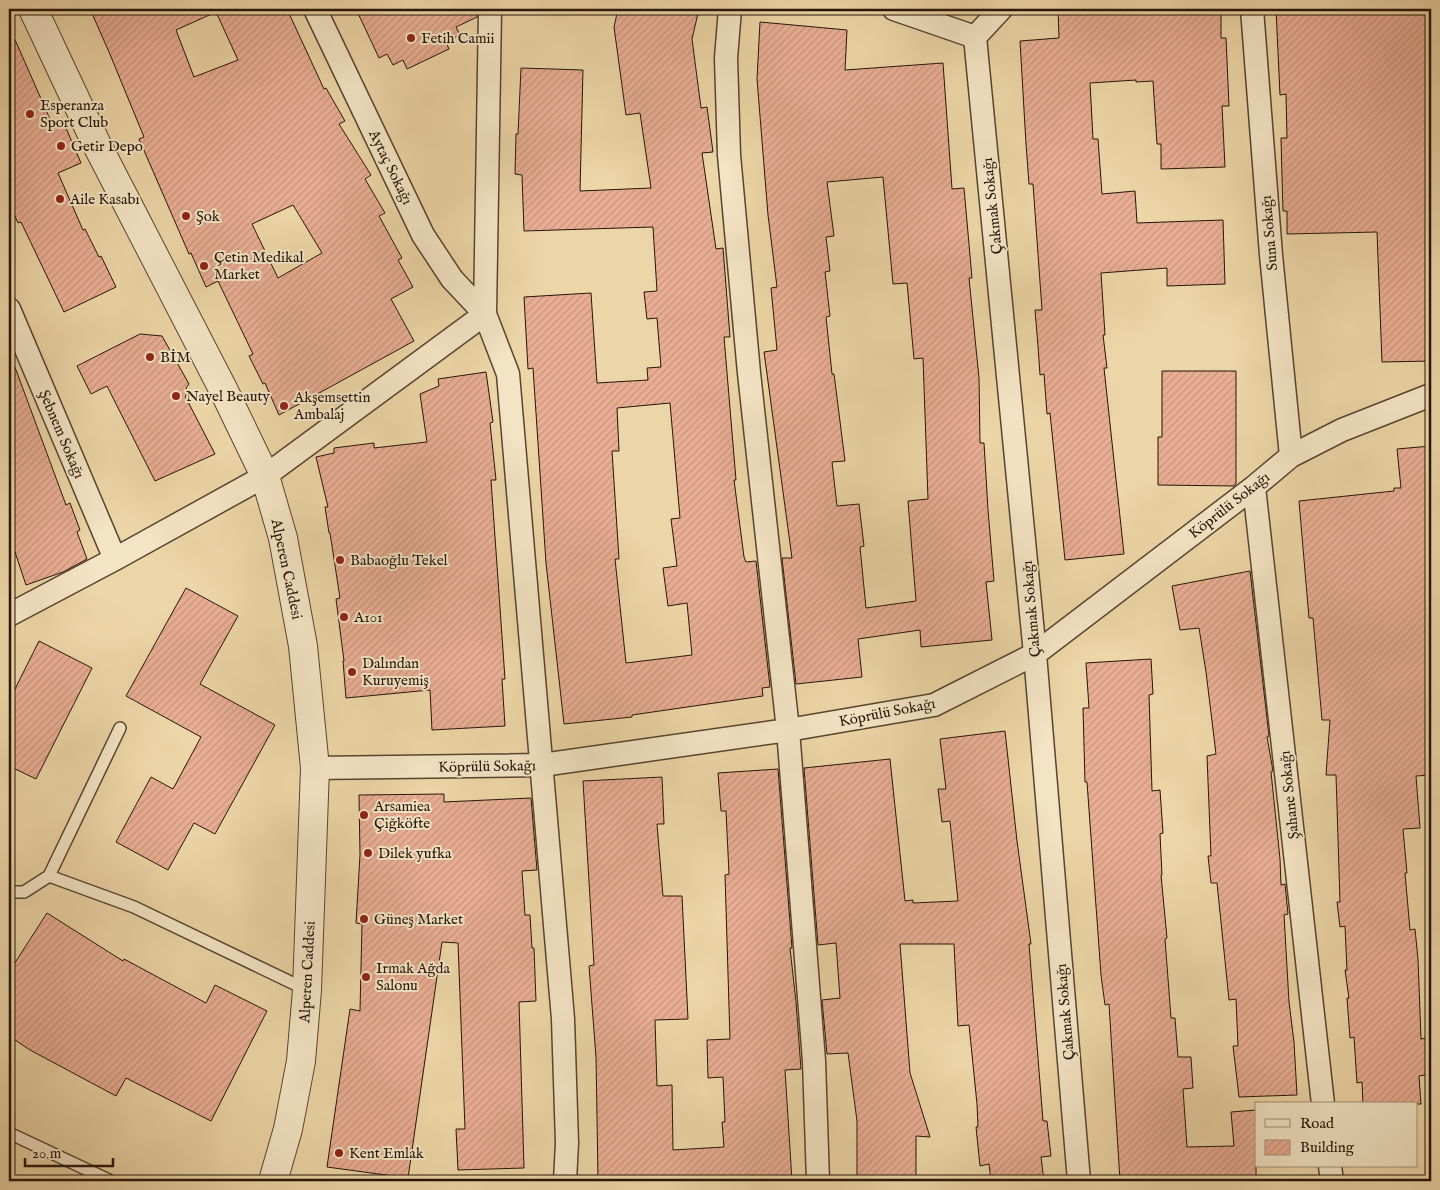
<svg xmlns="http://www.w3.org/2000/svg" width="1440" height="1190" font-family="'IM FELL English',serif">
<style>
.building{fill:url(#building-hatch);stroke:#271409;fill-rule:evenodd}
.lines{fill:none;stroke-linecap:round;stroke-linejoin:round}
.service-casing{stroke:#584430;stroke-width:14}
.minor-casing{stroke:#584430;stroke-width:25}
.tertiary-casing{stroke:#584430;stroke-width:30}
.service{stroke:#f3e4c5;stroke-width:11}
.minor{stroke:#f3e4c5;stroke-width:22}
.tertiary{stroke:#f3e4c5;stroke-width:28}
.poi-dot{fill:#8f2418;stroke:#f3e4c5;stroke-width:2}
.labels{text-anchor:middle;stroke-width:4;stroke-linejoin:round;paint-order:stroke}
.poi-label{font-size:15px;fill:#271409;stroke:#f3e4c5;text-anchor:start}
.street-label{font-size:15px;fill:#271409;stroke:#f3e4c5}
</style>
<defs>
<pattern id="building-hatch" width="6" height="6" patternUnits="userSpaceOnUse" patternTransform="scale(1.25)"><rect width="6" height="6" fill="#e9ae94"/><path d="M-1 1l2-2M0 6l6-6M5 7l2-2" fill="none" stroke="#c8957e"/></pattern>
</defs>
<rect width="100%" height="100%" fill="#ecd5a6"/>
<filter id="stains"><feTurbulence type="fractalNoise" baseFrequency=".004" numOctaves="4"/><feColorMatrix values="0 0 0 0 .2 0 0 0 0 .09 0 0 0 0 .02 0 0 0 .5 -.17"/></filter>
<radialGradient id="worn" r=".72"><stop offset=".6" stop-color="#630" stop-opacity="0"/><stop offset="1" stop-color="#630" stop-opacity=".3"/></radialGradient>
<path class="building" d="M90,9H287L324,89L326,88L345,121L339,124L371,175L365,179L385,213L379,216L402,258L398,260L413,287L391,299L414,341L279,415L265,383L263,384L249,356L253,354L218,281L206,287L191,253L189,254L139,139L144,137L109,52ZM216,12L238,60L194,77L176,30ZM293,205L322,253L278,278L252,224Z
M356,9H477V17L456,27L460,35L446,42L449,49L407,69L403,60L393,65L387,54L379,58Z
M618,9H699L692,39L701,108L707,107L713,152L702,153L716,249L723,248L730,337H724L736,480H734L744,557L746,562L756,561L770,687L762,688L763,696L632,715V717L564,724L546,563L533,368L528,369L524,297L591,293L597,383L648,380L647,368L661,367L657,318L647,319L644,292L657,291L653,227L524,231L522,175L515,174L516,134H518L521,68L583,70L580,191L651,188L640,113L626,115L614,27ZM670,403L680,518L671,519L677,566L663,568L668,606L687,603L692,655L626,663L615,559H619L612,451H619L617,408Z
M1058,9H1221V38H1226L1229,106H1222L1225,167L1161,169V144H1157L1153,81L1136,82V80L1090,83L1093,139H1098L1102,194L1135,191L1137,223L1223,220L1225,284L1167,286V268L1101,273L1105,335H1103L1107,368H1104L1124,554L1065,560L1050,413L1047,414L1044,374L1040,375L1038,346L1035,310H1042L1033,184H1029L1026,144L1020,41L1059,38Z
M1276,9H1431V361L1382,362L1377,232L1287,234V211H1283L1282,177L1281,138H1287L1286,94L1280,95Z
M760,22L847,30L845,70L943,63L952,189L964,188L972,278H969L979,378L980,443H984L988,510L994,581L986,582L992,640L921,647L920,630L858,639L862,677L796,684L782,558H792L764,352L777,350L771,288L777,287L768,215L757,79ZM883,177L893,284L907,283L914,359L923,358L928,499L908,501L916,601L866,608L860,547L864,546L859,504L837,506L832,462L845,461L834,374H832L826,317L830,316L825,272L830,271L826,237L834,236L827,182Z
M9,26L53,126L63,121L81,163L58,173L83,230L85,229L99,257L101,256L116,287L64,312L21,222L18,223L9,203Z
M140,334L162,336L189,384L186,388L189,393L185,396L215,454L155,481L107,386L91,394L77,366Z
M12,359L66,505L70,503L80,530L77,532L87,559L63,572L26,585L9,534V360Z
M1162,371H1236V484L1234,486L1158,485V437H1162Z
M486,372L493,422L490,423L496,480H491L505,679H502L505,726L432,730L430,690L346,698L343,661H344L336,599L340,598L330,533H329L325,507H328L316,457L334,453V448L374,443V448L427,442L420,394L439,386L438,379Z
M1431,446V775L1416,776L1420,828L1403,829L1407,873H1405L1410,930L1415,929L1418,959L1421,1039L1426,1038L1431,1074L1419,1076L1421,1104H1363L1362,1082L1357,1083L1354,1037L1350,1038L1347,998H1349L1345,970H1347L1345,926L1340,927L1337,902H1340L1336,775H1326L1330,720H1322L1313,618H1309L1299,501L1394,491V488H1401L1397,449Z
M1250,571L1269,736L1267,737L1273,771L1271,772L1280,859L1281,885L1285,884L1288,914L1284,915L1289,1002L1294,1042L1297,1095L1239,1097L1233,1046H1238L1236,999L1229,1000L1217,883H1211L1208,856H1211L1207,756L1216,754L1206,672L1199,628L1180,630L1172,586Z
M186,588L238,616L200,684L275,725L215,834L194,823L168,870L116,842L151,777L173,789L201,737L126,696Z
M39,641L92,668L36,779L9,766V701Z
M1151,659L1153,694L1149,695L1152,791L1160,790L1163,833L1160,834L1162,875H1161L1167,938L1165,939L1171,1018H1175L1178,1057H1191L1193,1088L1183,1089L1187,1147L1234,1146L1231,1112L1256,1110V1181H1120L1109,1004L1105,1005L1101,975L1087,782H1085L1083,708H1089L1086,663Z
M1005,731L1017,841L1031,944H1029L1043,1121H1047L1051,1156L1041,1157L1044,1181H991L989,1164L980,1166L976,1127H978L977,1104L969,1025L958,1026L954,944H900L910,1073L930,1137L916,1136V1181H857V1121L848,1053L827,1054L822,1000L840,998L836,943L818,945L804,768L890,759L905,901L913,900V903L958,901L950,821L942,822L938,789H946L940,739Z
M778,769L792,948H790L796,1002L801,1069L785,1070L792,1181H616L598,1179L596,1057L589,966L594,965L583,781L662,777L664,824H657L663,896H682L688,1019L655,1020L657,1086L672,1085L673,1150L724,1147L722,1122H725L723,1077L708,1078L707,1040L730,1039L725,875L729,874L726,811H721L718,773Z
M444,794V802L531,798L537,870L522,871L525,915H530L532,948H534L536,1001L519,1002L524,1168L458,1170L456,1129H465L458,943L442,942L408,1178L327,1167L350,1009L360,1011L362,924L356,923L360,855L359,795Z
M47,913L123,961L124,959L206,1003L215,985L267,1011L211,1121L126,1078L116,1096L30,1050L9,1036V972Z"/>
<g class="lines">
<defs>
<path id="service" d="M49,876L120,728
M9,892H24L49,876L134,907L305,989
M9,1133L111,1181"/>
<path id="minor" d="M490,9L485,314L508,374L563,1019L567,1143L565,1181
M730,9L726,58L729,155L749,373L788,730L814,1061L818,1181
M894,9L975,37L1001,9
M1252,9L1271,255L1291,456
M975,37L1035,654L1079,1181
M9,309L115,559
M1254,487L1323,1104
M9,615L115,559L265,476L485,314L452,279L423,235L315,9
M315,768L542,765L788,730L934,705L1035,654L1254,487L1291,456L1342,430L1431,395
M1330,1166L1332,1181"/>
<path id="tertiary" d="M33,9L96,143L224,391L265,476L283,538L303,646L315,768L307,990L301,1061L288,1129L273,1181"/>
</defs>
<use href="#service" class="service-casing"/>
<use href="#minor" class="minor-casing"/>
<use href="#tertiary" class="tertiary-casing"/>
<use href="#service" class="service"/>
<use href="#minor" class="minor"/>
<use href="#tertiary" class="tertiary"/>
</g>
<g class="poi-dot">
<circle cx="411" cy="38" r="5"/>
<circle cx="30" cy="114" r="5"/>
<circle cx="61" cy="146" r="5"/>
<circle cx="60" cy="199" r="5"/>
<circle cx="186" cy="216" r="5"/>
<circle cx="204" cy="266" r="5"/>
<circle cx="150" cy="357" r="5"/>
<circle cx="176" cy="396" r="5"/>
<circle cx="284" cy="406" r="5"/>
<circle cx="340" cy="560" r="5"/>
<circle cx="344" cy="617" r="5"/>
<circle cx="352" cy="672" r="5"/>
<circle cx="364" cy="815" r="5"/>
<circle cx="368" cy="853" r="5"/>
<circle cx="364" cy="919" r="5"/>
<circle cx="366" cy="977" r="5"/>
<circle cx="339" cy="1153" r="5"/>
</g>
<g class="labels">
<g class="poi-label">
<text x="421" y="43">Fetih Camii</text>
<text x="40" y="110">Esperanza<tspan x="40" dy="17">Sport Club</tspan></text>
<text x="71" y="151">Getir Depo</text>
<text x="70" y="204">Aile Kasabı</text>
<text x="196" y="221">Şok</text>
<text x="214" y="262">Çetin Medikal<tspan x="214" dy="17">Market</tspan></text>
<text x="160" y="362">BİM</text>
<text x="186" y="401">Nayel Beauty</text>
<text x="294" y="402">Akşemsettin<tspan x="294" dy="17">Ambalaj</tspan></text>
<text x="350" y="565">Babaoğlu Tekel</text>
<text x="354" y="622">A101</text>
<text x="362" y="668">Dalından<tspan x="362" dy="17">Kuruyemiş</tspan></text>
<text x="374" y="811">Arsamiea<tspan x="374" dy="17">Çiğköfte</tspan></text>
<text x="378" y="858">Dilek yufka</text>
<text x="374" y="924">Güneş Market</text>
<text x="376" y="973">Irmak Ağda<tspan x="376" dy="17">Salonu</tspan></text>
<text x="349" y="1158">Kent Emlak</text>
</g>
<g class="street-label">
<text transform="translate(391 167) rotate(64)" y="5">Aytaç Sokağı</text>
<text transform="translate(992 206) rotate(-96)" y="5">Çakmak Sokağı</text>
<text transform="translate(1269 233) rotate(-95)" y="5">Suna Sokağı</text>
<text transform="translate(62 434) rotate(67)" y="5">Şebnem Sokağı</text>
<text transform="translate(1229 505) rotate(-38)" y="5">Köprülü Sokağı</text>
<text transform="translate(287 569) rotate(78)" y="5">Alperen Caddesi</text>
<text transform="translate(1031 609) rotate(-95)" y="5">Çakmak Sokağı</text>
<text transform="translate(887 712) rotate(-11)" y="5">Köprülü Sokağı</text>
<text transform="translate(487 766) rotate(-1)" y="5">Köprülü Sokağı</text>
<text transform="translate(1289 795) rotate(-96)" y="5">Şahane Sokağı</text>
<text transform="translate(307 972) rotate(-87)" y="5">Alperen Caddesi</text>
<text transform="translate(1065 1012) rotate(-95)" y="5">Çakmak Sokağı</text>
</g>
</g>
<rect width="1440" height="1190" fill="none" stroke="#ecd5a6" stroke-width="30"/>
<rect x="10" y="10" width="1420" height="1170" fill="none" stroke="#271409" stroke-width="2.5"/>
<rect x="15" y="15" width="1410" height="1160" fill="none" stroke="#271409"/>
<rect x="1255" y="1102" width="162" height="65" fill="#f3e4c5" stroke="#a1917a"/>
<rect x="1265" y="1119" width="25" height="8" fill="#f3e4c5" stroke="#a1917a"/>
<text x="1300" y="1128" font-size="15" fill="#271409">Road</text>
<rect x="1265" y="1140" width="25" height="15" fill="url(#building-hatch)" stroke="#a1917a"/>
<text x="1300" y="1152" font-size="15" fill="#271409">Building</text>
<path d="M25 1158v8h88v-8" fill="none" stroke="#271409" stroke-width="2.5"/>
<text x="32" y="1158" font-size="15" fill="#271409" stroke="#f3e4c5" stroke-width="4" paint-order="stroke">20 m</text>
<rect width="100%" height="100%" filter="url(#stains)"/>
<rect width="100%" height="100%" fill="url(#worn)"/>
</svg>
